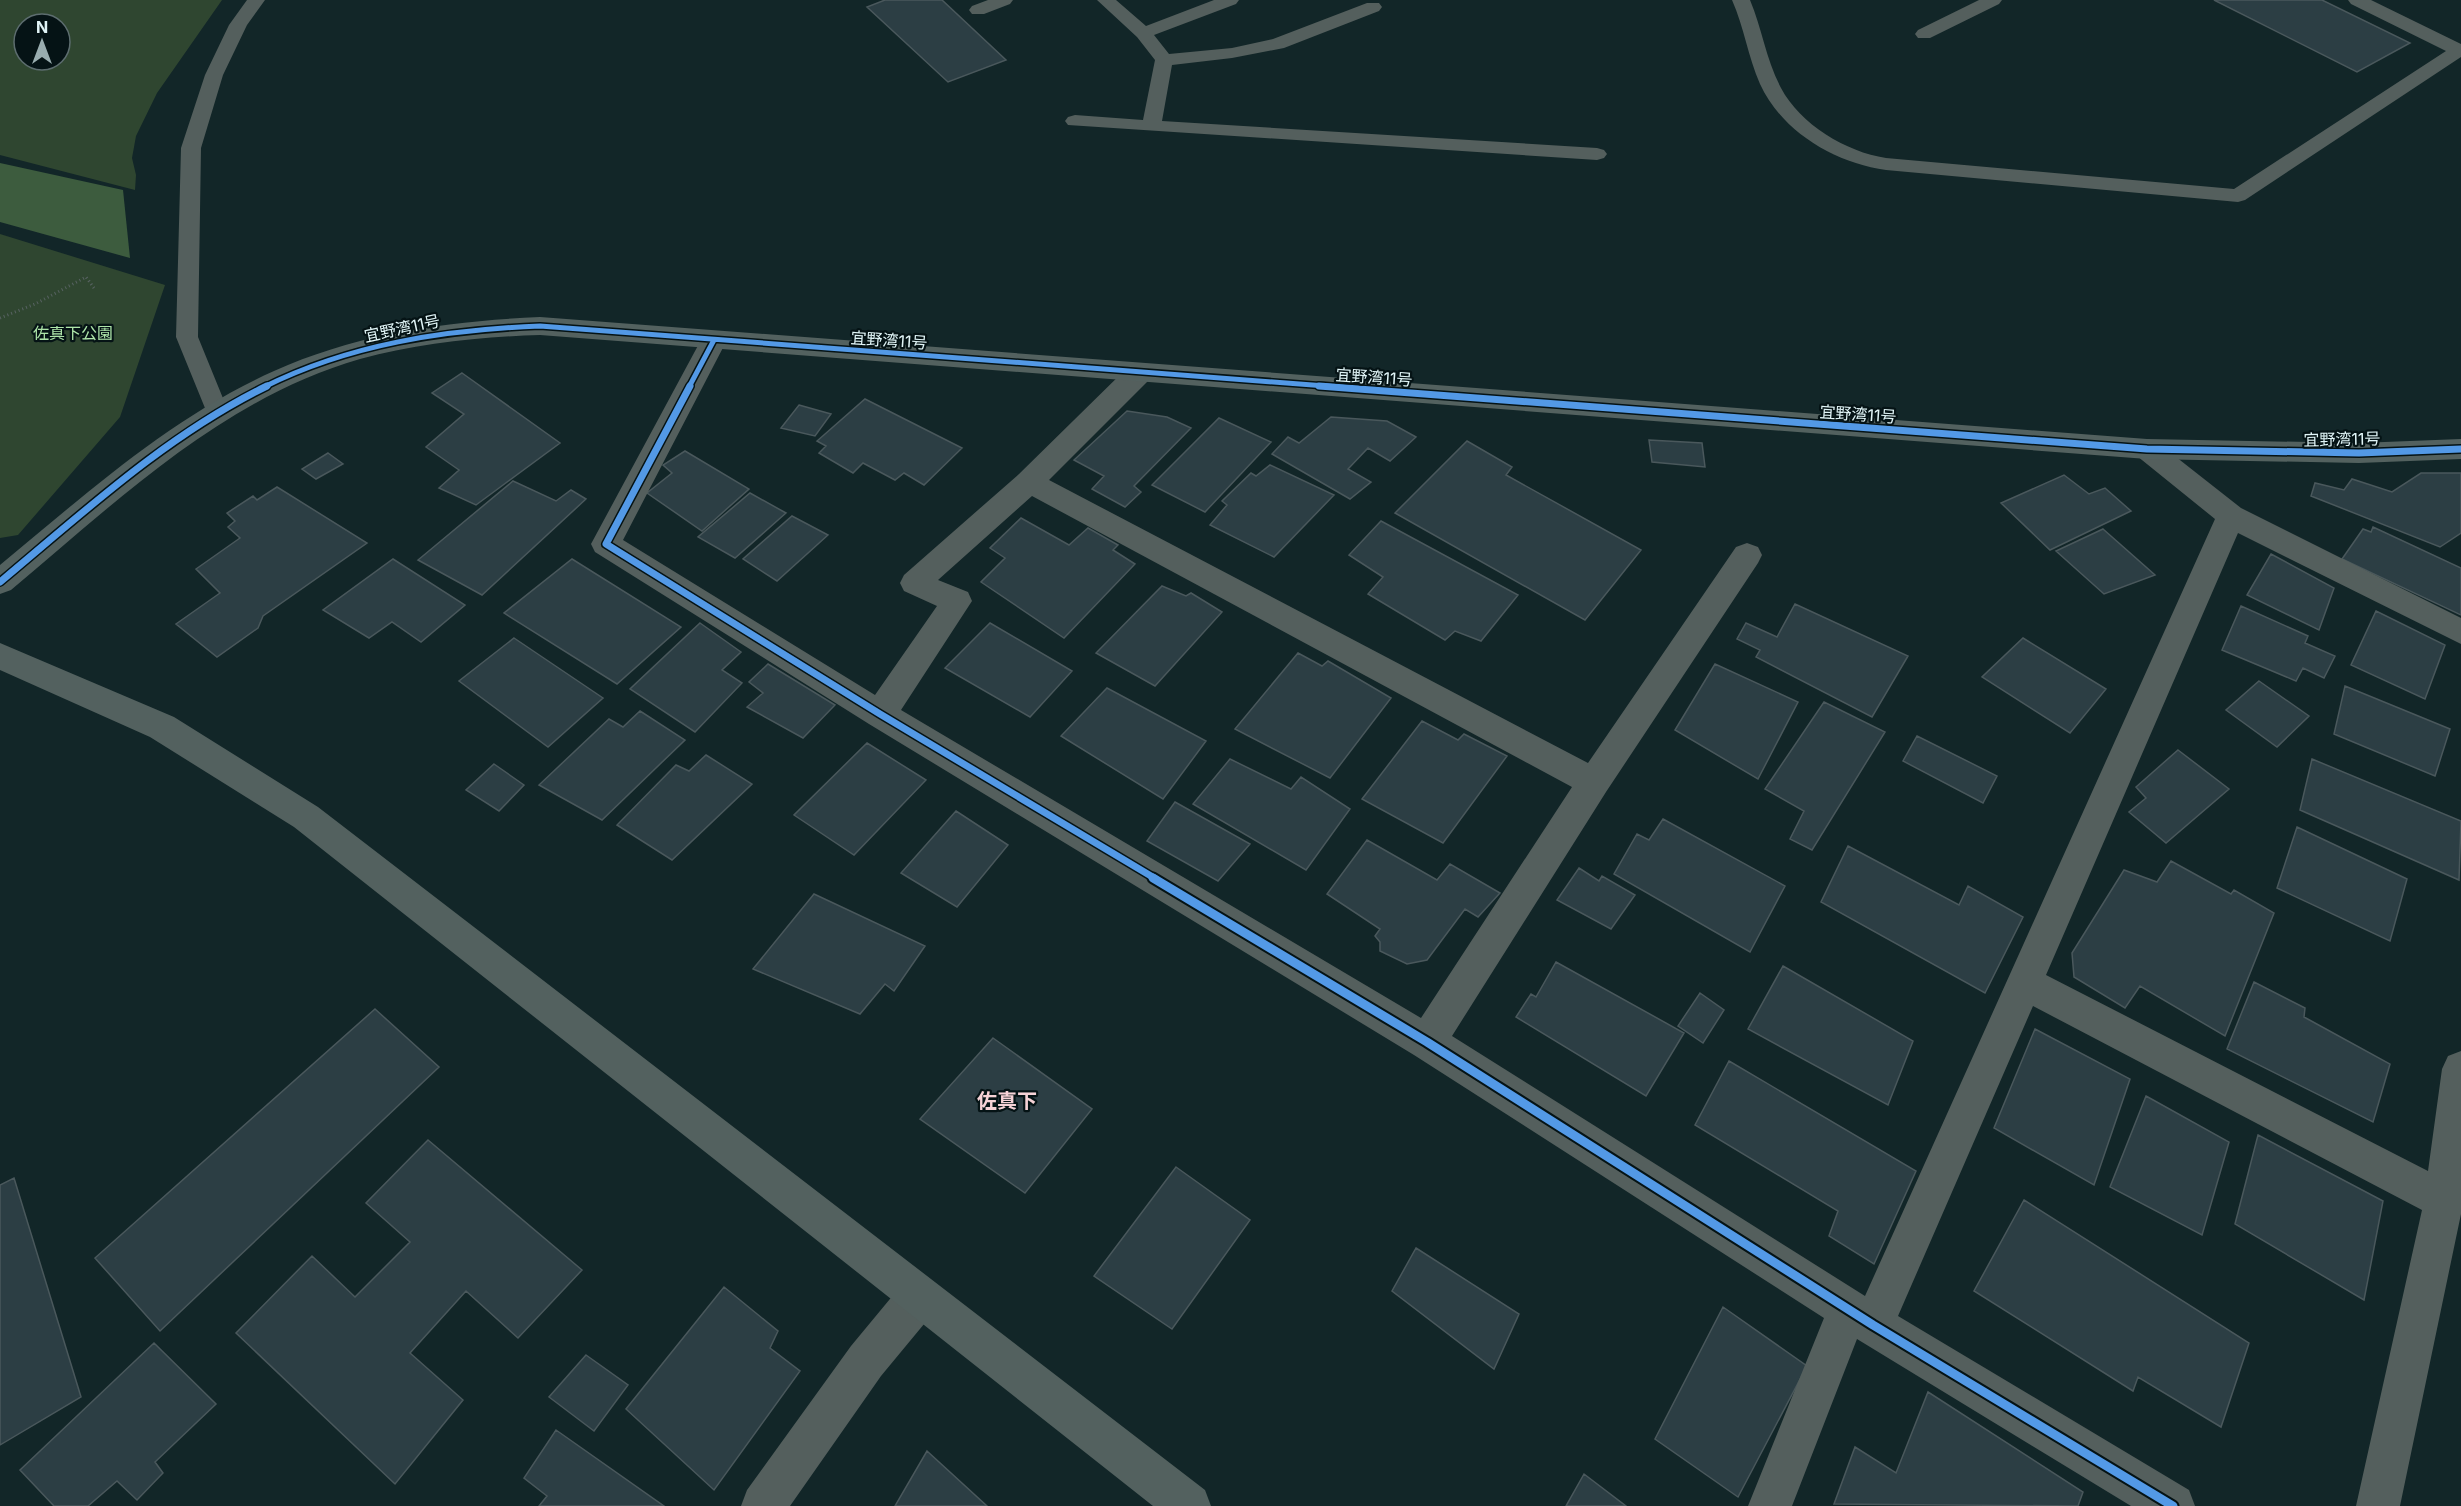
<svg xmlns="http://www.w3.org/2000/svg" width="2461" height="1506" font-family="Inter,'Noto Sans JP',sans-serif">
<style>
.green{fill:#2f4630;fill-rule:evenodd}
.forest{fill:#3d5c3e}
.building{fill:#2c3e44;stroke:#4a585c;stroke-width:1.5}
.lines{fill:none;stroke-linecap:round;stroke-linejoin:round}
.path{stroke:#576261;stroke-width:3;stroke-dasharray:1 3;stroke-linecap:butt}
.lane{fill:#545f5d;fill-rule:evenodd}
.street{fill:#545f5d;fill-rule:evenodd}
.secondary{fill:#53615f;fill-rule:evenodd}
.cycleway-far2-casing{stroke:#051315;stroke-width:8}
.cycleway-far1-casing{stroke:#051315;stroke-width:10}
.cycleway-casing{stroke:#051315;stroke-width:13}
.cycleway-far2{stroke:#5399e6;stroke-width:5}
.cycleway-far1{stroke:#5399e6;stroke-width:7}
.cycleway{stroke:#5399e6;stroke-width:9}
.labels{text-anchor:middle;stroke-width:4.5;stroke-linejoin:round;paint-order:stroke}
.street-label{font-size:16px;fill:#e1f5f7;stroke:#051315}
.park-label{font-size:16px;fill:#aee5a9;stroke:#051315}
.quarter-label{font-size:20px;font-weight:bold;fill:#f6d2d6;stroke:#051315}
</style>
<rect width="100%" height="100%" fill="#122628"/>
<path class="green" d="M0,0H222L157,93L136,136L132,158L136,175L135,190L0,155ZM24,24H60V60H24Z
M0,234L165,285L120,417L18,535L0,538Z"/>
<path class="forest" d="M0,163L123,190L130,258L0,222Z"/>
<path class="building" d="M885,0H942L1006,60L948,82L867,7Z
M2214,0H2322L2410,43L2357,72Z
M462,373L560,443L476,505L439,488L459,470L426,447L464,414L432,393Z
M865,399L962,448L924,485L904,473L895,480L863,463L853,473L819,453L826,446L817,441Z
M799,405L831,414L815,436L781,428Z
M1127,411L1167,417L1191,428L1134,486L1141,492L1125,507L1092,489L1104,476L1074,460Z
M1331,417L1387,421L1416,437L1390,461L1368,448L1348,469L1371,482L1350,499L1272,454L1288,437L1299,443Z
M1219,418L1271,442L1205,512L1152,485Z
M1649,440L1702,443L1705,467L1652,462Z
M1467,441L1512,467L1506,475L1641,550L1585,620L1395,513Z
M685,451L749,489L702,531L647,493L672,473L663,465Z
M328,453L343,464L316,479L302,469Z
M1270,465L1334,495L1274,557L1210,525L1227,505L1222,501L1251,473L1256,476Z
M2421,473H2461V533L2440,547L2311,496L2315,483L2344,490L2352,479L2392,492Z
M2064,475L2089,494L2105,488L2131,511L2050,550L2001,503Z
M513,481L556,501L571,490L586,499L482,595L418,560Z
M277,487L367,543L263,616L258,628L217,657L176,624L220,593L196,569L240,538L228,527L235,521L227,513L253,496L257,500Z
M750,493L786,513L735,558L698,537Z
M792,516L828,535L777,581L743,559Z
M1021,518L1069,545L1088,528L1118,545L1113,550L1135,564L1064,638L981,582L1005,558L990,548Z
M1381,521L1518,595L1481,641L1455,631L1445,640L1368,594L1383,577L1349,555Z
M2373,527L2461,568V615L2342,559L2363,529L2371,532Z
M2103,529L2155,575L2104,594L2056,551Z
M2271,554L2334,588L2319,630L2247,595Z
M393,559L465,605L421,642L392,622L369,638L323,610Z
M572,559L681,627L617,684L504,613Z
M1162,586L1186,596L1191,593L1222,612L1155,686L1096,653Z
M1795,604L1908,656L1872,717L1756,657L1760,650L1737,639L1746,623L1777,637Z
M2241,606L2308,636L2305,643L2335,656L2324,678L2303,668L2296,681L2222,650Z
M2376,611L2445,645L2425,699L2351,665Z
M700,623L741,652L722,670L742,683L695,732L630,689Z
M990,623L1072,671L1030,717L945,668Z
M514,638L603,698L548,747L459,681Z
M2023,638L2106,689L2070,733L1982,677Z
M1298,653L1322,666L1328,661L1391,698L1330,778L1235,729Z
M768,664L835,705L803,738L747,707L763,693L749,682Z
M1715,664L1798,702L1758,779L1675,730Z
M2259,681L2309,716L2277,747L2226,710Z
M2345,686L2450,729L2435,776L2334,734Z
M1107,688L1206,741L1163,799L1061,736Z
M1824,702L1885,732L1812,850L1790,839L1804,811L1765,789Z
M640,711L685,740L602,820L539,785L609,719L623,727Z
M1422,721L1458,740L1464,734L1507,756L1443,843L1362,799Z
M1917,736L1997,776L1983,803L1903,761Z
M867,743L926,780L854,855L794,815Z
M2178,750L2229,789L2166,843L2129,812L2146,798L2136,787Z
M706,755L752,784L672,860L617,825L676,765L689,771Z
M1230,759L1291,789L1301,777L1350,809L1306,870L1193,804Z
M2312,759L2461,821L2459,880L2300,810Z
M494,764L524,785L499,811L466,790Z
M1175,802L1250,844L1218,881L1147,841Z
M956,811L1008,845L957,907L901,873Z
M1663,819L1785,886L1750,952L1614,874L1637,834L1649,840Z
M2297,827L2407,879L2390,941L2277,888Z
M1367,840L1437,880L1450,864L1500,893L1478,917L1465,909L1427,960L1407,964L1380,951V942L1375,936L1380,929L1327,894Z
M1848,846L1959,905L1968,886L2023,917L1985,993L1821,902Z
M2171,861L2231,894L2234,890L2274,913L2225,1036L2140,986L2125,1008L2074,977L2072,953L2124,870L2157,882Z
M1579,868L1599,881L1602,876L1635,895L1611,929L1557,900Z
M814,894L925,946L894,991L885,984L860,1014L753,969Z
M1556,962L1684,1033L1646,1096L1516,1017L1531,994L1536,997Z
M1783,966L1913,1041L1888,1105L1748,1029Z
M2254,982L2305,1008L2304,1017L2390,1064L2373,1122L2227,1049Z
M1700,993L1724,1010L1703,1043L1678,1026Z
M375,1009L439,1067L160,1331L95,1258Z
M2035,1029L2130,1079L2094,1185L1994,1128Z
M993,1038L1092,1109L1025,1193L920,1119Z
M1729,1061L1916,1171L1874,1264L1829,1236L1838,1211L1695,1125Z
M2146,1096L2229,1142L2202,1235L2110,1187Z
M2258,1135L2383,1201L2364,1300L2235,1224Z
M428,1140L582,1270L518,1338L466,1291L410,1353L463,1400L395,1484L236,1333L312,1256L355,1297L410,1242L366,1203Z
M1176,1167L1250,1220L1172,1329L1094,1276Z
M14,1178L81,1397L0,1445V1185Z
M2024,1200L2249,1343L2221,1427L2138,1377L2133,1391L1974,1291Z
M1416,1248L1519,1314L1494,1369L1392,1291Z
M724,1287L778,1331L770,1348L800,1371L714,1490L626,1409Z
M1723,1307L1807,1366L1738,1497L1655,1439Z
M154,1343L216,1404L155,1462L163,1473L137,1500L117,1481L88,1506H54L20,1470Z
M586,1355L628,1385L594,1431L549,1397Z
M1928,1392L2083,1492L2078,1506L1834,1504L1855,1447L1896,1473Z
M556,1430L664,1506H539L547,1496L524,1478Z
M927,1451L987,1506H895Z
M1584,1474L1626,1506H1566Z"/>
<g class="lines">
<path class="path" d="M0,318L35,304L86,277L94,288"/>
<path class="lane" d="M247,0H265L247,25L223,75L201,148L198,337L229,413L226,419L218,421L210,419L207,413L176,337L181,148L205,75L229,25Z
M988,0H1013L1010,4L984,14H972L969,10L972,6Z
M1097,0H1116L1146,26L1214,0H1239L1236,4L1154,35L1169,54L1232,48L1273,39L1367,3H1379L1382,7L1379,11L1284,48L1232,58L1172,65L1162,121L1597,148L1604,150L1607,154L1604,158L1597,160L1068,125L1065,121L1068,117L1075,115L1143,120L1155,60L1137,37Z
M1732,0H1750C1762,28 1766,60 1781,88C1800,124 1846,152 1886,158L2234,189L2446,51L2351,4L2348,0H2371L2461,44V57L2245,200L2238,202L1886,170C1835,163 1782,132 1760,84C1748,57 1744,27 1732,0Z
M1979,0H2002L1999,4L1930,38H1918L1915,34L1918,30Z"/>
<path class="street" d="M714,331L723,334L727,340L623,540L875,695L937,606L904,591L900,583L904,575L1019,474L1129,366L1139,363L1149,366L1153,373L1149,380L1049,480L1588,763L1736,547L1747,543L1758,547L1762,555L1758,563L1606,792L1452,1036L1865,1296L2215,519L2137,456L2133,449L2137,442L2147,439L2157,442L2241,508L2461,618V644L2238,533L2046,975L2428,1171L2442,1069L2448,1056L2461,1051V1214L2400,1506H2356L2422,1210L2033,1006L1898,1316L2189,1490L2195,1506H2131L1857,1339L1792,1506H1748L1824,1318L1414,1055L869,724L595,552L591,544L701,340L705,334ZM1032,496L1572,787L1421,1018L901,710L972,601L968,592L938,580Z
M919,1276L934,1282L940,1297L934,1312L881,1376L790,1506H741L747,1490L851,1346L904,1282Z"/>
<path class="secondary" d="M540,317L2147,439L2359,443L2461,439V459L2359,463L2147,459L540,335C479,337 419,343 360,359C224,398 117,501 11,590L0,594V565C86,494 171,417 274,371C358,333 449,321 540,317Z
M0,643L174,717L318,807L1205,1490L1211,1506H1153L294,827L150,737L0,670Z"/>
<defs>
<path id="cycleway-far2" d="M264,387C350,344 444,330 540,326L1339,387
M689,387L714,340"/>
<path id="cycleway-far1" d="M690,386L606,544L880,714L1156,879
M1319,386L2147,449L2359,453L2461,449
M0,582C85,511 167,435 267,386"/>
<path id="cycleway" d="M1153,878L1427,1042L1873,1325L2173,1506"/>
</defs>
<use href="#cycleway-far2" class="cycleway-far2-casing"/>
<use href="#cycleway-far1" class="cycleway-far1-casing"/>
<use href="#cycleway" class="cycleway-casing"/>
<use href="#cycleway-far2" class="cycleway-far2"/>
<use href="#cycleway-far1" class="cycleway-far1"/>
<use href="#cycleway" class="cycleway"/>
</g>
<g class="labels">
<g class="street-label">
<text transform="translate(402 328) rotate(-12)" y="6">宜野湾11号</text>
<text transform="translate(889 340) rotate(4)" y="6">宜野湾11号</text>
<text transform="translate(1374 377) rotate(4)" y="6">宜野湾11号</text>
<text transform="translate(1858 414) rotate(4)" y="6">宜野湾11号</text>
<text transform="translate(2342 439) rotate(-1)" y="6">宜野湾11号</text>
</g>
<g class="park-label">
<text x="73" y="339">佐真下公園</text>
</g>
<g class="quarter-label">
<text x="1007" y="1108">佐真下</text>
</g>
</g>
<g transform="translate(42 42)"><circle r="28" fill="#051315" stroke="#5d6d6f" stroke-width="1.5"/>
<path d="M0-4.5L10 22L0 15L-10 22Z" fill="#99adaf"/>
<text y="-9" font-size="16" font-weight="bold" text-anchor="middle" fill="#e1f5f7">N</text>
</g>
</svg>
